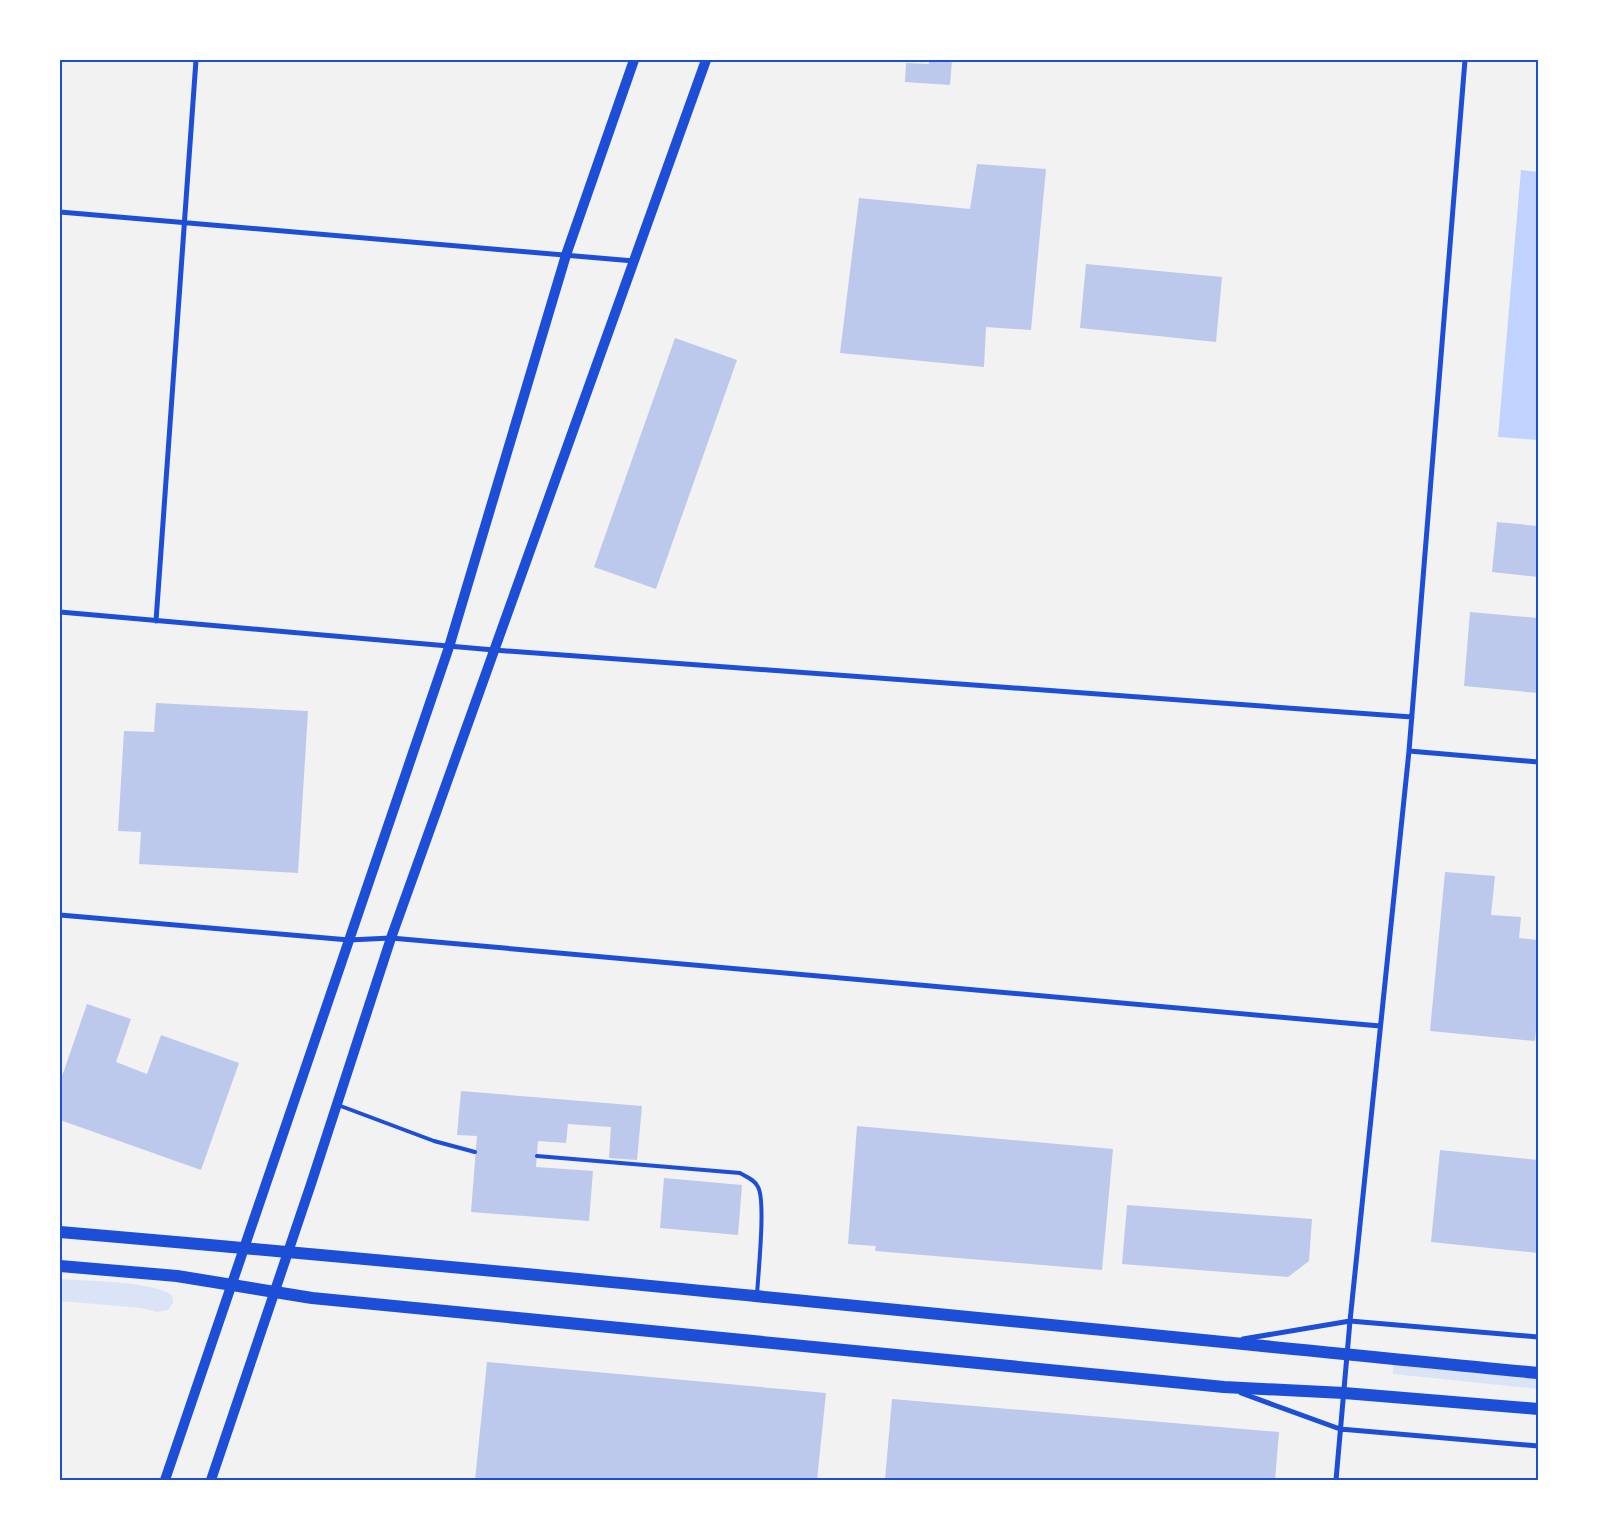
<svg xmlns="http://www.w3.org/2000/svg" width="1598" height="1540" font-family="Bitter,serif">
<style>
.green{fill:#dbe4f7}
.water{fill:#bfd3fe}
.building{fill:#bdc9ec}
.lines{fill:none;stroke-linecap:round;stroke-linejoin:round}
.service{stroke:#1d4ed8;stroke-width:4}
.minor{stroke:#1d4ed8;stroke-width:5}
.secondary{stroke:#1d4ed8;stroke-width:10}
.primary{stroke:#1d4ed8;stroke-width:12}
.neatline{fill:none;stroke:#1d4ed8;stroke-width:2}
</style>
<rect width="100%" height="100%" fill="#f2f2f2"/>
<path class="green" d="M60,1279C87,1281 151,1281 172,1295L173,1303L168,1310L157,1312L141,1308L60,1301Z
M1393,1364L1538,1378V1389L1393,1374Z"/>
<path class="water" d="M1521,170L1538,172V440L1498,437Z"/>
<path class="building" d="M929,60H952L950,85L905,82L906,63L929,64Z
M977,164L1046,169L1031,330L986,327L984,367L840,353L859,198L970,209Z
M1086,264L1222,277L1216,342L1080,328Z
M675,338L737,360L656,589L594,567Z
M1497,522L1538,526V577L1492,572Z
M1470,612L1538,618V693L1464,686Z
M156,703L308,711L298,873L139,864L141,832L118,831L124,731L154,732Z
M1445,872L1495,876L1491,915L1521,917L1519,938L1538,940V1006L1535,1041L1430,1031Z
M87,1004L131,1019L116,1062L147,1074L161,1035L239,1063L201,1170L60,1120V1082Z
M461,1091L642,1106L637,1160L609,1158L611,1127L568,1124L566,1143L538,1141L536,1167L593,1171L589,1221L471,1212L477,1136L457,1135Z
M857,1126L1113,1149L1102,1270L875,1251L876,1246L848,1244Z
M1440,1150L1538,1160V1253L1431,1242Z
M664,1178L742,1185L738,1235L660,1228Z
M1127,1205L1312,1219L1309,1261L1288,1277L1122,1264Z
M487,1362L826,1393L817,1480H475Z
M892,1399L1279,1432L1275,1480H885Z"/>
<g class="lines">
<path class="service" d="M338,1105L434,1141L475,1152
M537,1156L740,1173C747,1177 755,1180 758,1187C766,1201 758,1275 757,1295"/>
<path class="minor" d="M60,212L634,261
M60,612L494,650L1412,717
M156,621L196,60
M1409,751L1538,762
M60,915L349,940L391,938L1380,1026
M1243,1339L1350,1321L1538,1337
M1241,1393L1340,1429L1538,1446
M1336,1480L1350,1321L1409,751L1465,60"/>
<path class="secondary" d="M165,1480L449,647L566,255L634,60
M211,1480L311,1184L391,938L706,60"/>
<path class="primary" d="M60,1232C553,1274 1045,1325 1538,1373
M60,1266L177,1276L312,1298L1224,1387L1344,1393L1538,1409"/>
</g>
<rect width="1598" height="1540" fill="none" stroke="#ffffff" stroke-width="122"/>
<rect x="61" y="61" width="1476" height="1418" class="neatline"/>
</svg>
